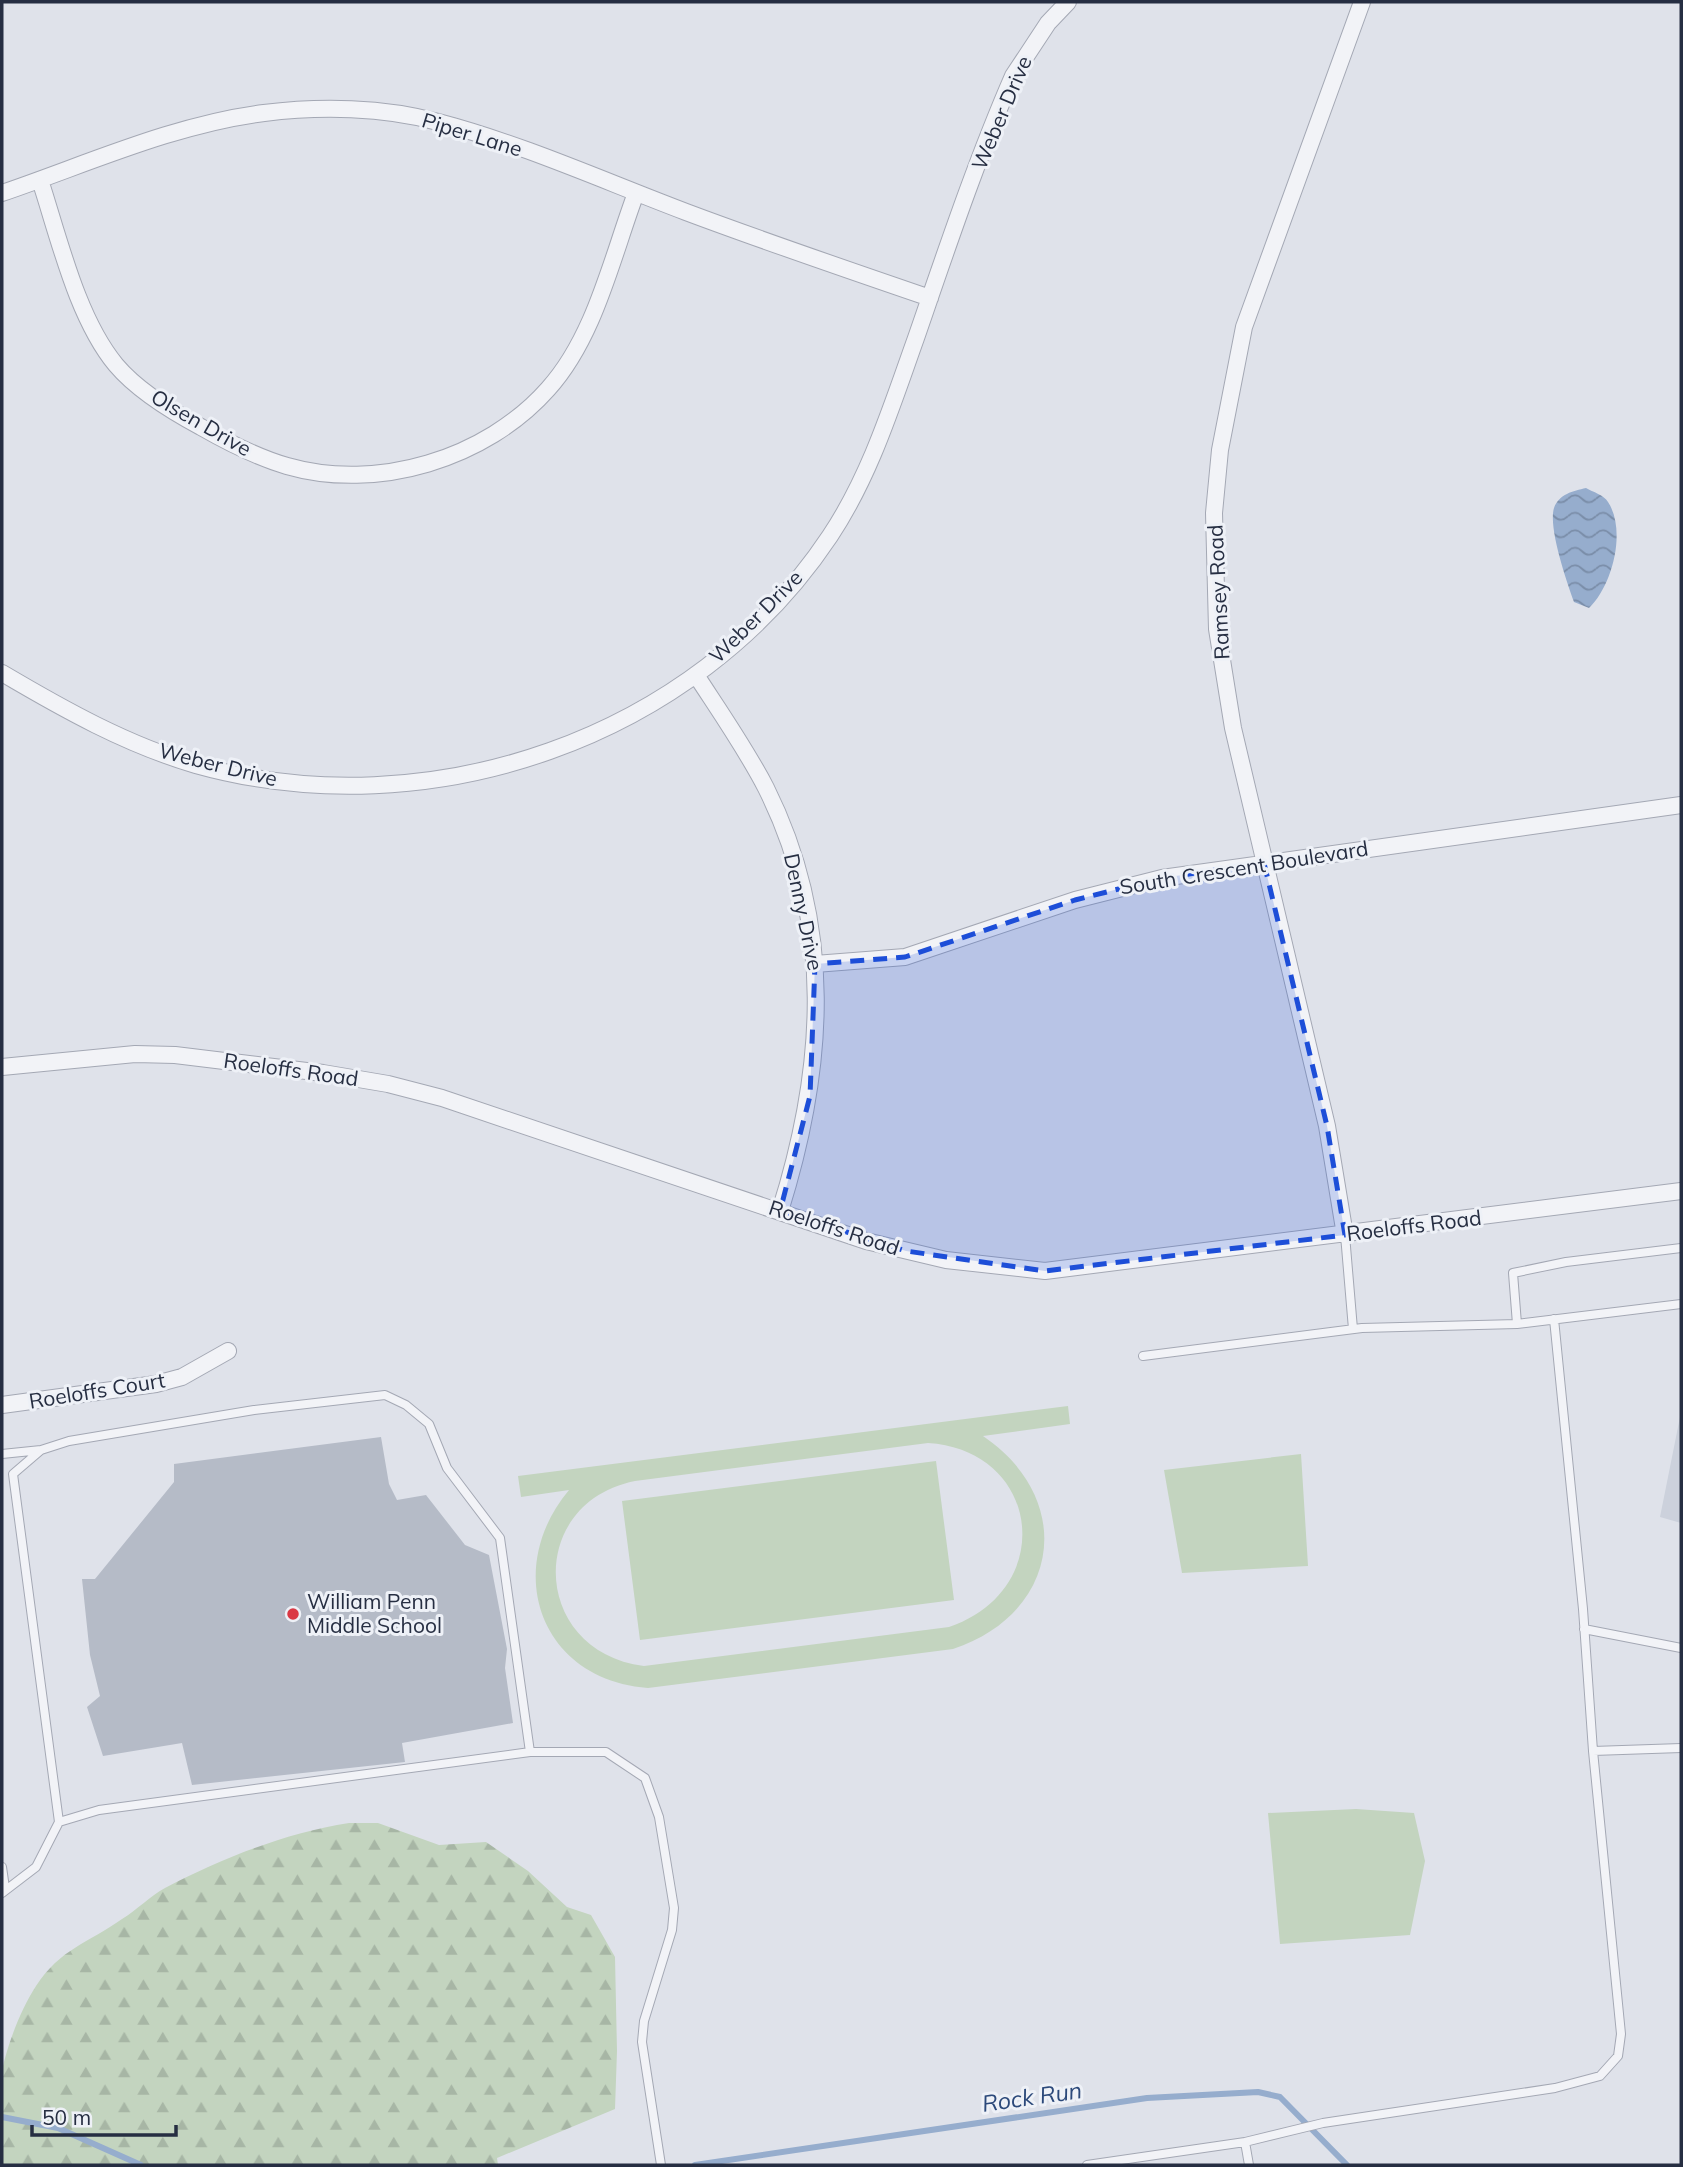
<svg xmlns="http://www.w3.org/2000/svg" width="1683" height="2167" font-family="Mulish,sans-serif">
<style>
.built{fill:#ccd1dc}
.forest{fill:url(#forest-firs)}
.pitch{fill:#c3d4bf;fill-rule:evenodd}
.water{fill:url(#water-waves)}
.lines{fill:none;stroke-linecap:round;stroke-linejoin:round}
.stream{stroke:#96adcd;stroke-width:6}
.building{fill:#b5bbc7}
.lane-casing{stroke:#a4a8b4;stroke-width:10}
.street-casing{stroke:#a4a8b4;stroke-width:18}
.lane{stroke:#f2f3f7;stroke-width:8}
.street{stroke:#f2f3f7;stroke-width:16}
.marked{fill:#1d4ed8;fill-opacity:0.2;stroke:#1d4ed8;stroke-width:5;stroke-dasharray:14 9;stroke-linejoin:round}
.poi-dot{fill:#da3844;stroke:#eef1f7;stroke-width:2.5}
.labels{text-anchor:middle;stroke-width:6;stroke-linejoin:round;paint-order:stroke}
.street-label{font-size:21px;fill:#262e42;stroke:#eef1f7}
.poi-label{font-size:21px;fill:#262e42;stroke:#eef1f7;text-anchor:start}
.water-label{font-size:23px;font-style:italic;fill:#2c497a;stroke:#eef1f7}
</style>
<defs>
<pattern id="forest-firs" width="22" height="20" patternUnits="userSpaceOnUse" patternTransform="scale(1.75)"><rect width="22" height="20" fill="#c3d4bf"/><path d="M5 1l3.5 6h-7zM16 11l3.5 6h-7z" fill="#a7b6a5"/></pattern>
<pattern id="water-waves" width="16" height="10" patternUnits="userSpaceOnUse" patternTransform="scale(1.75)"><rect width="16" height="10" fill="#96adcd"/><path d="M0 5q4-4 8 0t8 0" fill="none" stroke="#7a8da8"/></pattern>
</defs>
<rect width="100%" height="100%" fill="#dfe2ea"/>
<path class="built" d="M1681,1412V1523L1660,1517Z"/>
<path class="forest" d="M349,1823H378L439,1845L486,1842L528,1871L567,1907L591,1915L615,1957L617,2051L615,2109L497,2158L498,2165H2C2,2137 0,2097 2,2070C8,2043 21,2009 36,1986C60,1949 88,1943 122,1919C137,1910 150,1896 165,1888C223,1858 285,1833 349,1823Z"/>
<path class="pitch" d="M1068,1406L1070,1424L983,1436C1076,1499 1061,1613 953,1649L648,1688C540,1680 502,1570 569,1490L521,1497L518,1476ZM928,1443C1041,1450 1058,1590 949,1627L644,1666C531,1652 525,1503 635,1481Z
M1301,1454L1308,1566L1182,1573L1164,1470Z
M936,1461L954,1600L640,1640L622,1501Z
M1356,1809L1414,1813L1425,1861L1410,1935L1280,1944L1268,1813Z"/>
<path class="water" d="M1586,488C1593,492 1604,495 1608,502C1627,531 1612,586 1589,608L1574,602C1567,582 1548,528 1554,508C1559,494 1573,491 1586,488Z"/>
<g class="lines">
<path class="stream" d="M2,2117L58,2128L141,2165
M695,2165L1147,2098L1258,2092L1280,2097L1347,2165"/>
</g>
<path class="building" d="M381,1437L389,1484L397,1500L426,1495L465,1545L489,1555L507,1649L505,1668L513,1723L402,1743L405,1762L192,1785L182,1743L103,1756L87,1707L100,1696L90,1655L82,1579H95L174,1482V1464Z"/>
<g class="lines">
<defs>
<path id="lane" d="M1345,1235L1353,1329
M1554,1319L1583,1609L1593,1751
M1517,1324L1513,1273L1566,1262L1681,1248
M1143,1356L1362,1328L1517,1324L1681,1304
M2,1454L41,1450
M1584,1629L1681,1648
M530,1752L500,1538L447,1468L429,1424L406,1405L385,1395L254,1410L69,1441L41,1450L13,1474L59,1822L99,1810L530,1752H606L645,1778L659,1817L674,1908L672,1930L644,2021L642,2042L661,2165
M2,1867L5,1888
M2,1893L36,1867L59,1822
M1245,2142L1323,2123L1555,2088L1600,2076L1618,2056L1621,2034L1593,1751L1681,1748
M1087,2165L1245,2142L1249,2165"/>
<path id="street" d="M40,180C59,238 77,318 116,365C138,391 171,411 201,427C229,443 256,457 287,466C377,492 486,459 548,389C595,337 612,257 636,193
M2,193C87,164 175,124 264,113C320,106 383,107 438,122C522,144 604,181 686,212C766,242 848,270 930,298
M2,673C63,709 127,745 196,765C429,830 695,739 830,536C870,476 892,405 916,338C946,251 976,161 1013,76L1048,23L1068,2
M696,675C720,712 746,749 766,788C835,926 825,1068 780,1211
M815,964L905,957L1075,900L1162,878L1681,805
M2,1067L135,1054L175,1055L323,1073L388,1084L442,1098L866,1241L946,1260L1045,1271L1681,1191
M1345,1235L1327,1126L1233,728L1217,629L1214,513L1220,450L1244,327L1362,2
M2,1405L156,1384L182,1377L228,1351"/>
</defs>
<use href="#lane" class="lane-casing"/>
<use href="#street" class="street-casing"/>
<use href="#lane" class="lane"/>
<use href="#street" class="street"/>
</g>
<path class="marked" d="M1264,863L1327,1126L1345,1235L1045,1271L906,1251L780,1211L810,1096L815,964L905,957L1075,900L1162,878Z"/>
<circle class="poi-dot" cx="293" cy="1614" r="7"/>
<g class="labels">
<g class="street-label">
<text transform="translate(1002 113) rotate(-67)" y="7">Weber Drive</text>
<text transform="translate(472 135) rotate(17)" y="7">Piper Lane</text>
<text transform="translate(201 423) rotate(30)" y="7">Olsen Drive</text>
<text transform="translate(1219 592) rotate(-93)" y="7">Ramsey Road</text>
<text transform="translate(756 617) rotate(-45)" y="7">Weber Drive</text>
<text transform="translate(218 765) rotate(14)" y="7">Weber Drive</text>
<text transform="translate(1244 868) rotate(-9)" y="7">South Crescent Boulevard</text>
<text transform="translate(803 912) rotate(78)" y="7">Denny Drive</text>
<text transform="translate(291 1070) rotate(8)" y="7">Roeloffs Road</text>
<text transform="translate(1414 1226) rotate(-7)" y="7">Roeloffs Road</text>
<text transform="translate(834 1228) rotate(18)" y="7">Roeloffs Road</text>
<text transform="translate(97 1391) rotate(-9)" y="7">Roeloffs Court</text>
</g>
<g class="poi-label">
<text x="307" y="1609">William Penn<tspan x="307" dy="24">Middle School</tspan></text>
</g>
<g class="water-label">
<text transform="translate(1032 2097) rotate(-8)" y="8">Rock Run</text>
</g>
</g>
<rect width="1683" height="2167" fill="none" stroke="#262e42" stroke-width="7"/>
<path d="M32 2125v10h144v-10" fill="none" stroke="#262e42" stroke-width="3.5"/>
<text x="42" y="2125" font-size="21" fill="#262e42" stroke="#eef1f7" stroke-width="5" paint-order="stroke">50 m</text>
</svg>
